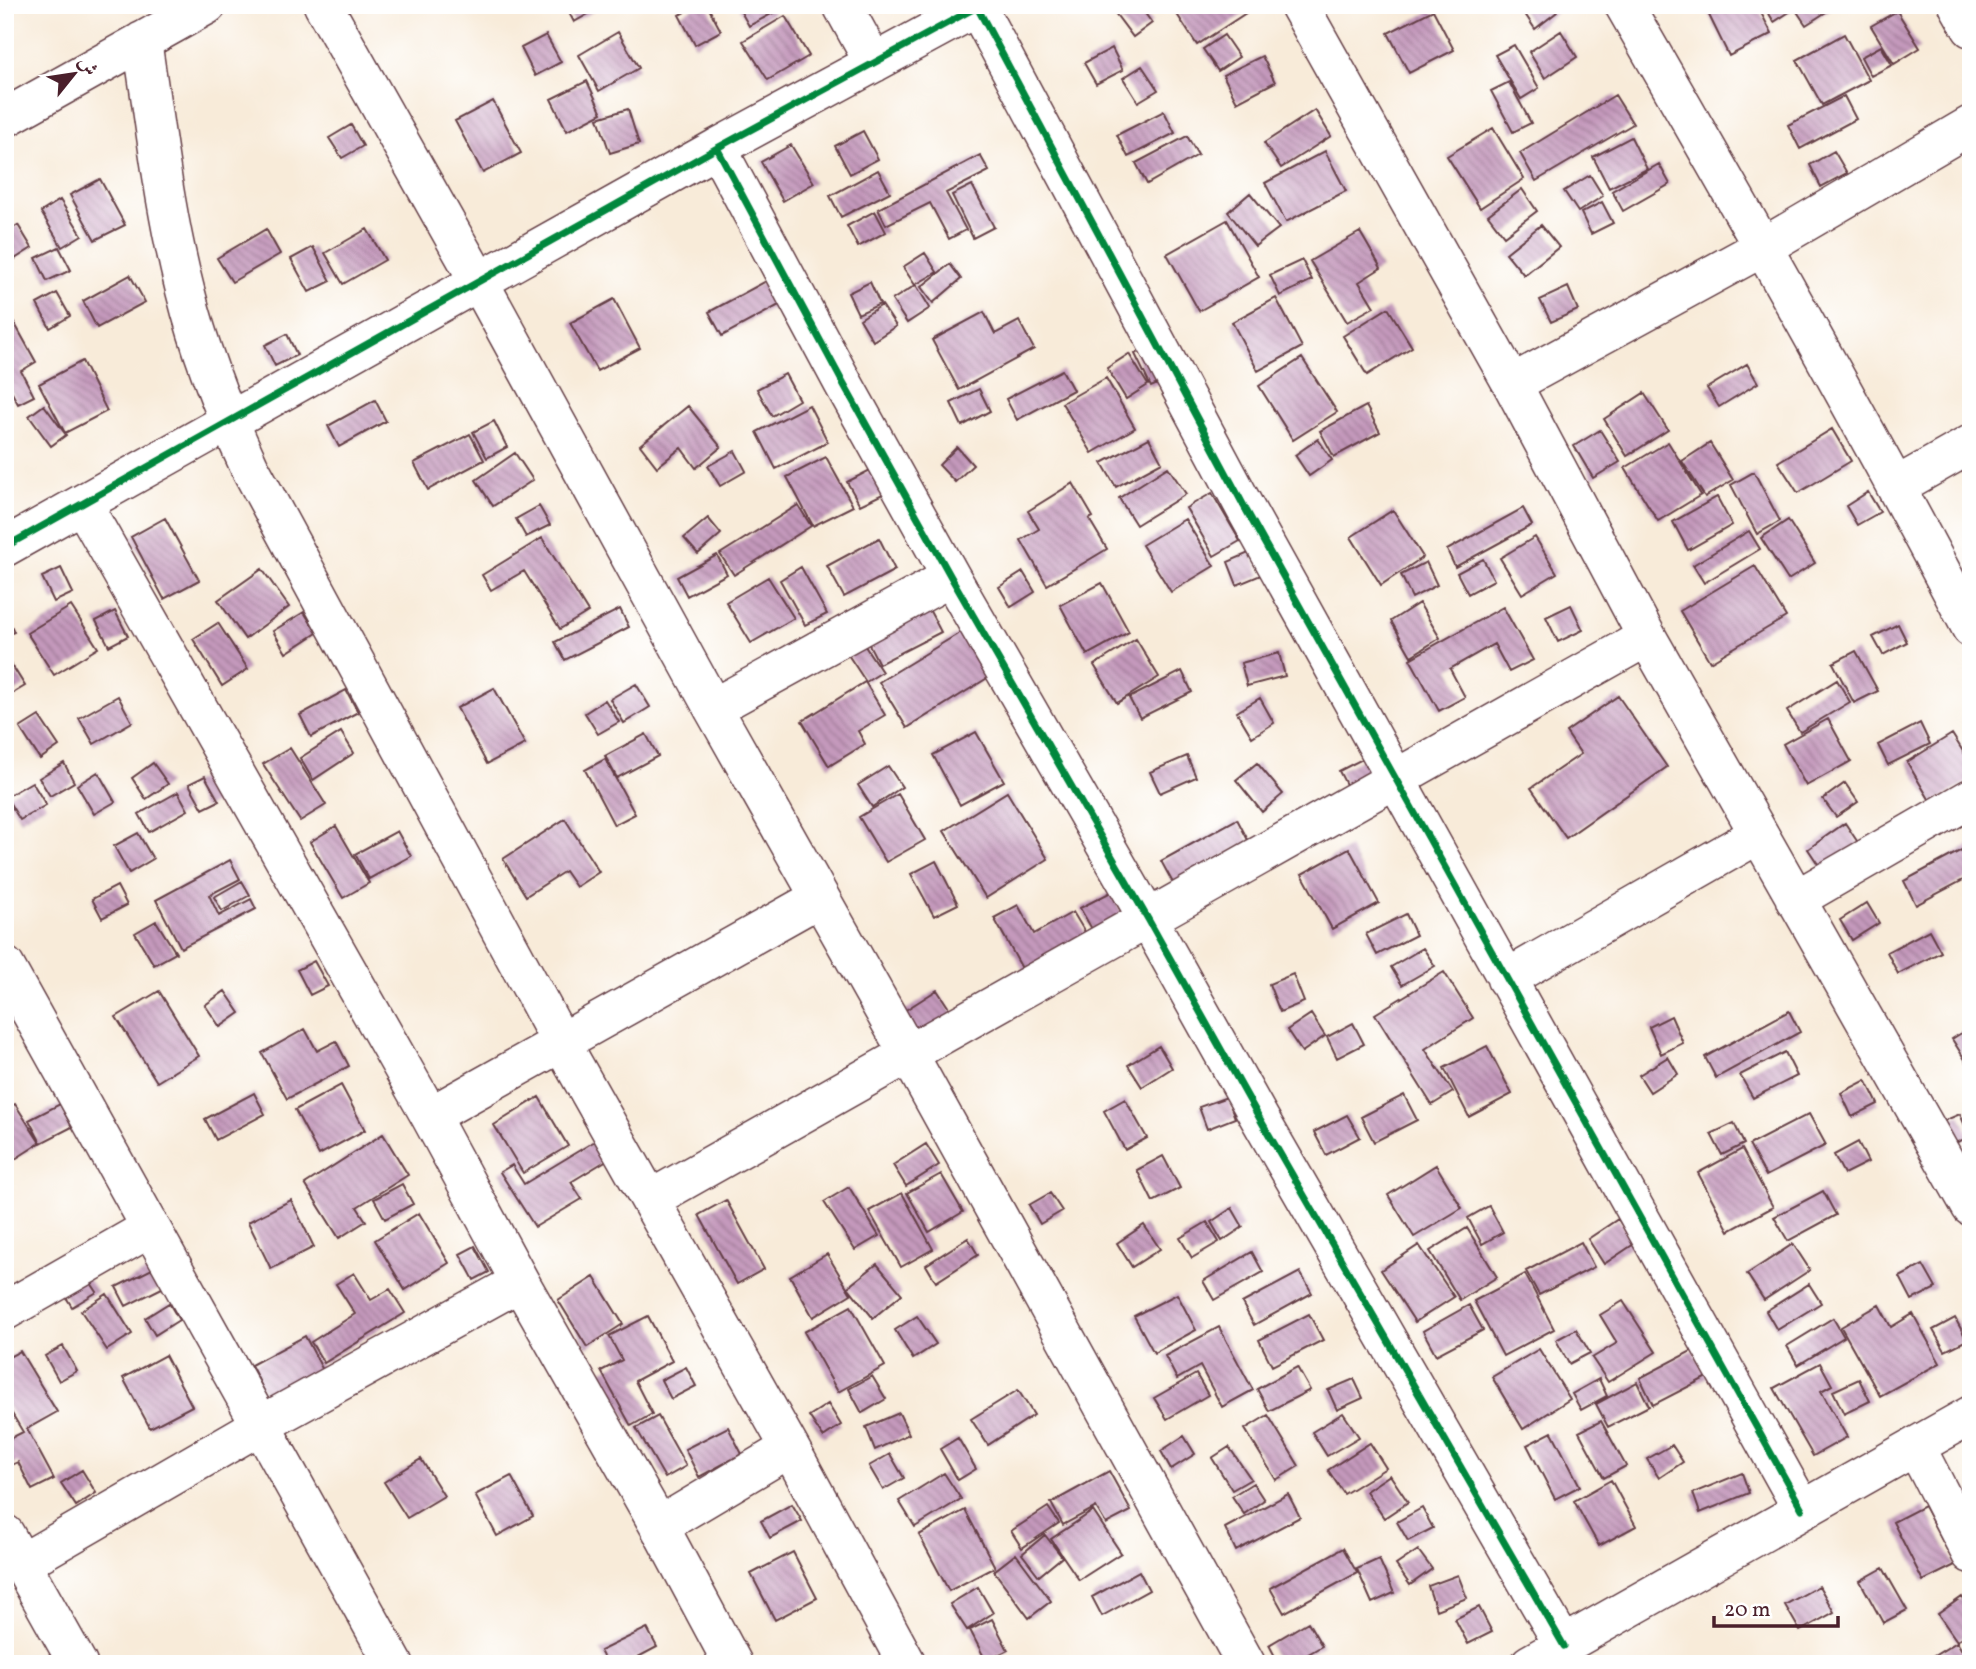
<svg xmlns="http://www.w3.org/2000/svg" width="1976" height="1669" font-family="Vollkorn,Amiri,serif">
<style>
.building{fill:url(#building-back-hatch)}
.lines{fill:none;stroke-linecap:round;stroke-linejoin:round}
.minor-casing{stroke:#643e45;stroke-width:41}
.minor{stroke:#fff;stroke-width:38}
.cycleway-casing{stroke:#fff;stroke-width:11}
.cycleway{stroke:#00873e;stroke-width:7}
</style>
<defs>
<pattern id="building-back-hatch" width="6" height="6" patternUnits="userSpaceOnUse" patternTransform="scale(1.75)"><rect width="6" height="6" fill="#c499bc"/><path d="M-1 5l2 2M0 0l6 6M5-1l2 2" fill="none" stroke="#a17c99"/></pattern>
</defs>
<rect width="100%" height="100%" fill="#fff"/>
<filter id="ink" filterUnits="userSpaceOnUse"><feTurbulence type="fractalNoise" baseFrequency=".0143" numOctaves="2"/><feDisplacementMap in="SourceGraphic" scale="14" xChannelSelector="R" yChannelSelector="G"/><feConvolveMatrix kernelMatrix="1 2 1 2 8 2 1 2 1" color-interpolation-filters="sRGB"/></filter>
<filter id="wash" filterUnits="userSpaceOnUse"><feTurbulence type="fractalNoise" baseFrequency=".00686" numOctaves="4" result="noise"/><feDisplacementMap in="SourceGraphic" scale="28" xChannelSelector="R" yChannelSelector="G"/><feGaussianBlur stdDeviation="1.57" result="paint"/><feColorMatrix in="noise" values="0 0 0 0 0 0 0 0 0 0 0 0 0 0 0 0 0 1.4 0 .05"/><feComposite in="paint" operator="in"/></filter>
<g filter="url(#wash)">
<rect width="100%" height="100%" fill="#f8ebd9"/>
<g id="blocks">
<path class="building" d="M565,5H594L597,9L574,22Z
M698,5H707L721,31L695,45L679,15Z
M737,5H769L773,13L749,26Z
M1109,5H1139L1152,23L1133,37Z
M1171,5H1258L1197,45Z
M1519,5H1552L1557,12L1535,29Z
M1708,5H1757L1772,34L1729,56L1705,7Z
M1764,5H1800L1774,22Z
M1804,5H1837L1806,25L1796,10Z
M1433,10L1454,50L1409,73L1388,33Z
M1897,11L1920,48L1894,64L1871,26Z
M785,16L809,56L768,80L743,41Z
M1561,31L1577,57L1545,78L1529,52Z
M618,32L639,68L599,91L579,55Z
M1844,34L1869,80L1822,105L1797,60Z
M546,35L561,62L535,76L521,48Z
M1224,35L1239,57L1218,71L1203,49Z
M1514,45L1539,88L1521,99L1495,55Z
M1881,46L1892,65L1871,76L1861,57Z
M1112,48L1123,70L1096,84L1084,63Z
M1262,56L1275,82L1237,102L1223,75Z
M1142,66L1158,90L1138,102L1123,78Z
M587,81L602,113L567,131L551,99Z
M1509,82L1531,123L1513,132L1491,91Z
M1615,95L1633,124L1536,181L1520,153Z
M1844,96L1856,119L1800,149L1788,125Z
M493,101L521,153L483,173L455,121Z
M628,109L639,144L610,153L598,118Z
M1315,110L1331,136L1281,168L1264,143Z
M1164,111L1175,133L1128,157L1117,135Z
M351,125L363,146L342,158L329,138Z
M1493,128L1524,179L1480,208L1447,156Z
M863,131L878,159L850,174L835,146Z
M1187,136L1198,155L1147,184L1136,163Z
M1631,137L1647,169L1609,188L1593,157Z
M791,145L814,183L783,201L761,162Z
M1325,151L1346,191L1286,222L1265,183Z
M1834,151L1847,173L1821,187L1810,165Z
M980,155L989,171L946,193L966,230L949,239L930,203L886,225L878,209Z
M1659,164L1670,184L1623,211L1612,191Z
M878,170L890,192L841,217L830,196Z
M1590,175L1603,196L1578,212L1564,191Z
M100,179L125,225L95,240L70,195Z
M972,185L994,227L973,238L952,195Z
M1522,189L1537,211L1504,236L1488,215Z
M1250,193L1279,228L1255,246L1228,212Z
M60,200L82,235L62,247L41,212Z
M1602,202L1613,223L1591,234L1581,213Z
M875,211L886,232L858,247L847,226Z
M1227,220L1259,277L1199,311L1167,254Z
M18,225L32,248L10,262L5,254V233Z
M1541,225L1559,247L1524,275L1506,253Z
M266,229L280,254L232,282L217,258Z
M367,229L385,260L343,284L325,253Z
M1360,232L1381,268L1359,282L1374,307L1347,322L1310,261Z
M59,247L71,270L47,281L36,258Z
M313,247L331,281L309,292L291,259Z
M925,253L937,272L915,285L903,267Z
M1302,260L1312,280L1280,296L1270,275Z
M950,264L961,279L933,303L921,287Z
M130,275L145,302L97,328L83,301Z
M768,280L781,304L722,336L709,312Z
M870,282L880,304L858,314L848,293Z
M916,285L930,308L907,323L892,300Z
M1568,287L1578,310L1551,322L1540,300Z
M57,293L70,316L50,328L37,304Z
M1276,298L1302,347L1258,371L1232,322Z
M614,299L640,348L597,371L570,323Z
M882,305L896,326L873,341L860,319Z
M5,306L36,362L21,371L34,396L18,404L5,380Z
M1388,308L1412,347L1367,375L1343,336Z
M984,312L995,334L1019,321L1034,349L959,390L932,340Z
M287,334L297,355L275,366L265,345Z
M1147,347L1164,381L1151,387L1135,354Z
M1129,354L1148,385L1126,399L1107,368Z
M1302,358L1337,412L1293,440L1259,386Z
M82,361L107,411L65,433L39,384Z
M1747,364L1758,383L1719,407L1707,388Z
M1062,370L1073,390L1017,420L1006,399Z
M785,374L799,400L772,416L757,389Z
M1106,378L1135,428L1092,453L1062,403Z
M979,389L990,411L962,426L951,403Z
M1644,393L1668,430L1627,456L1604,419Z
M375,400L386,421L339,447L328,426Z
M44,405L66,435L51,446L29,416Z
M809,405L828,442L776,469L757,432Z
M688,406L721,447L696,468L681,448L657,467L640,445Z
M1366,406L1380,432L1334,457L1320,431Z
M494,421L507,447L487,458L473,432Z
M1832,429L1851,461L1798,493L1778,462Z
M1600,430L1620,462L1593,478L1574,446Z
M470,434L484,460L428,490L414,463Z
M1149,438L1162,462L1116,487L1102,463Z
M1318,439L1332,460L1309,476L1295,455Z
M1668,442L1701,495L1658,521L1625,468Z
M1710,443L1733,480L1705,497L1682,461Z
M957,447L973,465L955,482L939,465Z
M735,451L746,471L720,486L708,466Z
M515,453L533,480L493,506L476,480Z
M826,457L853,506L813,526L787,477Z
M1168,467L1186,494L1136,525L1119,498Z
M874,468L887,492L860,505L847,482Z
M1754,472L1780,521L1757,534L1731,485Z
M1073,483L1093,517L1089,519L1107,549L1047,585L1021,540L1039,529L1028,511Z
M1868,492L1880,512L1857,525L1846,506Z
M1212,493L1240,541L1214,556L1186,508Z
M1717,497L1732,525L1688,550L1673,522Z
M798,505L811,526L734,575L720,554Z
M539,506L550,525L526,537L516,519Z
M1523,508L1532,525L1455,567L1447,550Z
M1393,510L1423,557L1381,585L1351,537Z
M165,518L199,580L164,599L131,537Z
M708,518L721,534L698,554L684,538Z
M1185,519L1214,566L1171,592L1142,545Z
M1788,520L1815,563L1788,580L1761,538Z
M1749,531L1760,549L1704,583L1693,565Z
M1535,537L1557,573L1522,594L1500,558Z
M542,538L588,612L560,629L524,571L491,590L482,575Z
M879,538L895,570L844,597L827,566Z
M1251,552L1261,575L1237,585L1228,562Z
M717,555L727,574L687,596L677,577Z
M1483,559L1494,580L1468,594L1457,573Z
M1426,562L1437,585L1412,598L1401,575Z
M1755,566L1786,617L1710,662L1680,611Z
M801,567L827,614L805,625L780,580Z
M61,568L73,593L54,602L42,577Z
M262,569L289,607L245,639L218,600Z
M1023,572L1035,592L1011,607L999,587Z
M768,577L794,618L751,643L726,602Z
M915,583L941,632L879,664L854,615Z
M1102,583L1129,632L1087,655L1060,605Z
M1419,603L1440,638L1411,656L1391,621Z
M1571,605L1583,630L1558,642L1546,617Z
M71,606L98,648L54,675L27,633Z
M1503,607L1533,660L1509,672L1494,644L1450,669L1465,697L1439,711L1410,659Z
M620,609L629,627L565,660L555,642Z
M5,611L14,632L5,636Z
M115,611L128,636L109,646L96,621Z
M304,612L317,633L286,653L273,631Z
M218,623L248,669L222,686L193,639Z
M1898,624L1907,642L1883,655L1873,637Z
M851,625L882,672L866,682L835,635Z
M961,632L989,677L907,728L879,682Z
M1136,639L1159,677L1117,703L1094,665Z
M1856,651L1878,691L1854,703L1833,663Z
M1279,653L1285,676L1247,686L1241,663Z
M5,654L25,686L5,698Z
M1182,671L1192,692L1140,718L1129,698Z
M1837,680L1850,702L1800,732L1787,711Z
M865,682L885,715L858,731L865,744L829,766L802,721Z
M636,684L650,707L624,723L610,699Z
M494,688L525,744L487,764L457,708Z
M346,690L358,712L311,737L300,715Z
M118,696L132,722L94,744L79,718Z
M1618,696L1667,767L1566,838L1531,788L1581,754L1566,732Z
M1260,698L1274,723L1252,737L1237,712Z
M605,700L619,722L598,734L585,713Z
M39,716L59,746L40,759L20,728Z
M1828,719L1851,761L1806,786L1783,744Z
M1920,723L1930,744L1888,765L1878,745Z
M341,732L354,753L313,780L300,758Z
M976,732L1004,781L960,805L933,755Z
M646,734L658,756L617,778L605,756Z
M1952,734L1971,764V780L1932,804L1907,762Z
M290,748L326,805L300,821L263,764Z
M1374,753L1392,788L1357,806L1339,771Z
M1187,756L1196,777L1160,793L1150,772Z
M605,759L635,814L614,825L585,770Z
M64,763L74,782L50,796L39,778Z
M153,763L168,784L146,799L132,778Z
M1257,763L1283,794L1262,812L1236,780Z
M888,766L902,787L872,807L858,785Z
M98,772L115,802L94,814L77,785Z
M205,776L219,801L203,809L189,784Z
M32,782L46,805L20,820L6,797Z
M1845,783L1858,802L1836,817L1823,799Z
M178,792L188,810L149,832L139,814Z
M1007,792L1048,859L986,898L944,831Z
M898,794L925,840L886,862L859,817Z
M565,819L599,872L576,887L565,871L526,896L503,859Z
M1237,819L1249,842L1173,883L1161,861Z
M1845,823L1859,844L1822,870L1808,849Z
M336,826L369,883L343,898L310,842Z
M397,831L411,856L369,879L355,854Z
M138,833L153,859L129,873L114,846Z
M1971,845V876L1916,905L1904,881Z
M1349,848L1379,903L1332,929L1302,874Z
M230,860L240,879L209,895L219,916L251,899L256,909L181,948L156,900Z
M936,861L958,904L934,916L911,874Z
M242,881L250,895L222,911L214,897Z
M117,886L127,905L102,918L92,899Z
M1111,892L1123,915L1093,931L1080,908Z
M1867,903L1879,923L1852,940L1840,920Z
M1018,905L1034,934L1073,912L1088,937L1024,972L994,918Z
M1406,914L1416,935L1377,955L1366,934Z
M156,921L176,953L154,965L135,933Z
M1929,930L1941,952L1898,974L1887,952Z
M1423,948L1435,966L1402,985L1391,967Z
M314,961L328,986L310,995L297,970Z
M1444,972L1473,1018L1425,1049L1453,1092L1432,1105L1375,1014Z
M1293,974L1304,1002L1280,1012L1269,984Z
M937,990L958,1022L922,1046L901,1013Z
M159,991L199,1056L157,1082L116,1017Z
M225,991L240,1013L220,1027L205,1005Z
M1789,1011L1800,1032L1716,1078L1705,1057Z
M1311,1014L1325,1036L1302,1052L1287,1030Z
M1671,1016L1683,1043L1661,1054L1649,1027Z
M1353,1023L1364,1044L1337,1058L1327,1037Z
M1971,1027V1069L1952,1039Z
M305,1029L317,1051L336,1041L349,1066L287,1099L262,1053Z
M1159,1046L1172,1068L1142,1087L1128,1065Z
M1487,1046L1512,1094L1469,1117L1444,1068Z
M1785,1052L1797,1076L1753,1098L1740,1075Z
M1668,1057L1678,1074L1650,1092L1639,1075Z
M1866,1080L1878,1104L1852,1117L1841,1093Z
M341,1085L365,1130L319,1155L295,1110Z
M254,1093L265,1114L216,1140L205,1119Z
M1404,1095L1417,1120L1374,1142L1361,1117Z
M539,1097L568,1146L523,1173L494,1125Z
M1227,1097L1235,1118L1207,1129L1199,1107Z
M1125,1099L1147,1138L1125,1150L1104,1111Z
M15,1104L40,1143L12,1161L5,1152V1110Z
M60,1104L72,1127L41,1143L29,1120Z
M1809,1114L1826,1145L1766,1176L1749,1145Z
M1960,1114L1970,1137L1950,1145L1941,1122Z
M1347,1115L1360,1137L1326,1155L1314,1132Z
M1734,1123L1744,1144L1722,1155L1711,1134Z
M383,1134L408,1175L357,1207L366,1221L339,1238L305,1184Z
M595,1141L607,1160L571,1182L582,1199L535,1227L500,1172L512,1165L524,1184Z
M1858,1142L1868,1162L1844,1174L1834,1155Z
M926,1144L939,1165L906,1186L893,1165Z
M1742,1149L1773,1207L1729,1231L1698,1173Z
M1163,1156L1180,1188L1153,1202L1137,1170Z
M1436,1165L1462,1208L1414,1237L1388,1195Z
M941,1174L963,1212L929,1232L907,1193Z
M402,1184L413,1204L385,1219L374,1199Z
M849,1187L879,1236L855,1250L824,1202Z
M1823,1191L1836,1215L1788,1241L1774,1217Z
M902,1193L933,1249L901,1267L869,1211Z
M1050,1193L1062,1211L1040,1224L1029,1205Z
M291,1200L314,1247L271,1269L248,1222Z
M726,1200L764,1269L737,1284L699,1215Z
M1489,1206L1503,1232L1482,1244L1468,1218Z
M1232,1208L1243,1227L1222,1241L1211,1222Z
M419,1213L449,1263L405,1290L375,1240Z
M1618,1219L1634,1244L1604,1264L1588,1239Z
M1207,1222L1219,1242L1192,1258L1180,1238Z
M1144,1225L1160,1249L1132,1267L1117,1243Z
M1467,1228L1497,1277L1460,1300L1430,1251Z
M968,1238L978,1255L936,1282L926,1265Z
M1581,1242L1594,1267L1539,1295L1526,1271Z
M1793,1244L1810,1270L1764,1300L1747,1274Z
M1419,1245L1454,1297L1415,1322L1381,1270Z
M475,1246L489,1272L474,1280L460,1254Z
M1252,1252L1263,1272L1214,1300L1203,1281Z
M827,1254L851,1294L813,1317L790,1276Z
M73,1256L97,1292L72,1307L50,1271Z
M877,1264L902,1294L873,1318L848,1287Z
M1923,1265L1936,1288L1912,1300L1900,1277Z
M154,1268L164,1287L126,1306L116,1287Z
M1300,1272L1312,1293L1254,1325L1242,1303Z
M354,1273L371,1300L390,1289L405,1313L324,1363L311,1342L355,1314L336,1284Z
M1525,1274L1554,1329L1503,1356L1474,1301Z
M594,1277L623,1324L587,1347L558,1300Z
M1809,1284L1821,1303L1777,1330L1766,1311Z
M107,1294L132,1334L107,1350L81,1311Z
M1177,1294L1196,1330L1154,1353L1134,1316Z
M1623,1301L1656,1352L1608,1382L1592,1358L1617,1343L1600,1315Z
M169,1303L179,1320L155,1335L145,1318Z
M1469,1305L1483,1330L1436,1355L1423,1331Z
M1879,1305L1891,1327L1913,1314L1940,1363L1880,1396L1841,1327Z
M851,1306L885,1366L838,1392L804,1332Z
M1309,1314L1323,1340L1272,1366L1259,1340Z
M648,1316L672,1361L635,1381L652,1414L631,1426L601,1371L622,1360L609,1336Z
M917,1316L936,1344L913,1359L895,1330Z
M1833,1318L1844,1337L1798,1365L1787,1346Z
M1955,1318L1967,1340L1945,1351L1933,1330Z
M1219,1327L1253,1390L1222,1407L1200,1366L1177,1379L1165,1356Z
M1576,1329L1590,1353L1569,1364L1556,1340Z
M305,1336L326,1376L271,1405L251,1365Z
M63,1346L77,1371L59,1381L45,1356Z
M1539,1349L1570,1399L1523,1429L1492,1377Z
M1693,1350L1707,1377L1653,1405L1640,1378Z
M20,1351L57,1412L27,1429L54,1479L32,1490L18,1462L5,1468V1441L23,1432L5,1402V1359Z
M165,1355L192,1406L150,1428L123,1378Z
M1820,1363L1832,1385L1821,1391L1847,1437L1813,1456L1774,1388Z
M686,1367L696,1386L671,1399L661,1380Z
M1297,1367L1310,1390L1269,1411L1257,1389Z
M1196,1374L1208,1395L1167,1419L1154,1398Z
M872,1376L886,1399L862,1413L849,1389Z
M1354,1379L1363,1398L1337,1410L1328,1390Z
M1599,1379L1607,1396L1581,1410L1572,1394Z
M1859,1379L1870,1401L1844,1414L1833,1391Z
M1637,1382L1649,1406L1608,1427L1596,1404Z
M1018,1390L1034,1415L988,1445L971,1419Z
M828,1404L841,1425L823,1437L809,1416Z
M899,1413L909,1434L875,1450L866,1427Z
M1343,1413L1359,1437L1327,1456L1312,1432Z
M1268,1415L1299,1466L1276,1480L1245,1429Z
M658,1416L686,1466L665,1478L636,1428Z
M1601,1421L1626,1466L1604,1478L1579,1432Z
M728,1427L742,1454L699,1477L685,1449Z
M1552,1432L1580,1486L1555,1499L1527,1445Z
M1184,1436L1195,1454L1171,1469L1161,1451Z
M958,1438L976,1469L958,1480L940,1449Z
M1370,1443L1386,1468L1344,1494L1328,1470Z
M1672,1445L1683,1462L1659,1478L1647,1459Z
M1229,1447L1251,1479L1232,1490L1212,1458Z
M890,1454L904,1478L883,1490L869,1466Z
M421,1459L444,1496L407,1518L384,1482Z
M82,1470L96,1493L76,1506L61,1483Z
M1109,1471L1131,1511L1106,1524L1096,1507L1063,1525L1051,1503Z
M944,1473L961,1499L915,1527L899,1501Z
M1742,1473L1749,1493L1700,1513L1693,1493Z
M1390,1475L1408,1502L1384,1518L1366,1491Z
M511,1476L533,1516L497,1536L475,1495Z
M1611,1480L1636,1526L1599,1546L1574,1501Z
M1253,1483L1264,1500L1244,1514L1232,1496Z
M1288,1494L1300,1517L1236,1551L1225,1528Z
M792,1504L802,1521L770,1538L761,1521Z
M1924,1506L1955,1565L1923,1581L1893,1522Z
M1048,1507L1059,1523L1022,1548L1011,1531Z
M1422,1508L1433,1528L1408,1541L1397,1522Z
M965,1510L995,1567L949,1591L919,1535Z
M1093,1511L1121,1553L1079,1580L1051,1539Z
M1045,1535L1062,1557L1039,1576L1022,1554Z
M1343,1548L1357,1573L1284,1613L1270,1588Z
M1418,1550L1432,1569L1410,1585L1396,1565Z
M793,1552L817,1598L775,1620L751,1574Z
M1016,1554L1051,1601L1029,1618L994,1571Z
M1379,1559L1394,1593L1372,1603L1357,1569Z
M1883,1568L1907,1610L1883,1623L1860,1581Z
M1139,1571L1149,1590L1102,1616L1092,1597Z
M1458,1575L1467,1598L1436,1610L1428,1586Z
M1819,1586L1834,1612L1800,1631L1785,1605Z
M978,1587L993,1613L967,1630L950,1604Z
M1962,1597L1971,1609V1631L1957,1641L1938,1614Z
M1479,1607L1492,1632L1468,1644L1455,1619Z
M992,1619L1008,1650L986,1661L970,1630Z
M1308,1622L1322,1646L1291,1664H1279L1269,1645Z
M647,1628L657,1647L625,1664H607L600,1651Z
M1957,1642L1970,1664H1921Z"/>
</g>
</g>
<g filter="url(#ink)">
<use href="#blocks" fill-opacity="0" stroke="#643e45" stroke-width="2"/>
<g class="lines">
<defs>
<path id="minor" d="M323,5L478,280L713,708L909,1055L1246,1664
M842,5L874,63
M1299,5L1512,384L1647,637L1971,1207
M1624,5C1743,211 1861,418 1971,628
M1958,5L1971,28
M142,41C155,124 164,209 185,290C200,351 223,410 249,466L562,1044L790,1448L907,1664
M5,118L207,5
M717,148L977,7L1245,508L1802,1509
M1512,384L1763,247L1971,125
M1897,486L1971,444
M83,505L430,1116L520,1282L659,1526L733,1664
M5,547L717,148L843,383L951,577L1148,919L1260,1119L1564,1646
M713,708L951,577
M1795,900L1971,798
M5,966L394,1664
M1506,979L1759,834
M430,1116L819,898
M651,1199L1647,637
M5,1311L150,1228
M1916,1447L1971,1554
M659,1526L790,1448
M5,1534L78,1664
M22,1563L259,1426L520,1282
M1530,1664L1971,1415"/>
</defs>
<use href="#minor" class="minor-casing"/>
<use href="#minor" class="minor"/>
<defs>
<path id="cycleway" d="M717,148L977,7L1245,508L1802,1509
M5,547L717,148L843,383L951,577L1148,919L1260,1119L1564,1646"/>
</defs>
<use href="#cycleway" class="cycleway-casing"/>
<use href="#cycleway" class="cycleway"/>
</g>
</g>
<rect width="1976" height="1669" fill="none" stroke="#fff" stroke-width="28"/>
<g transform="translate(74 74) rotate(60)" stroke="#ffffff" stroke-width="5" paint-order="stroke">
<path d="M0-5L12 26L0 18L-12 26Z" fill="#4a1f2b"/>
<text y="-10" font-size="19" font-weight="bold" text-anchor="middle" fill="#4a1f2b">ش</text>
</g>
<path d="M1714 1616v10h124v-10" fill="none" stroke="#4a1f2b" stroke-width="3.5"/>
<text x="1724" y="1616" font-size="21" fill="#4a1f2b" stroke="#ffffff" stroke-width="5" paint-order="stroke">20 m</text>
</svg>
